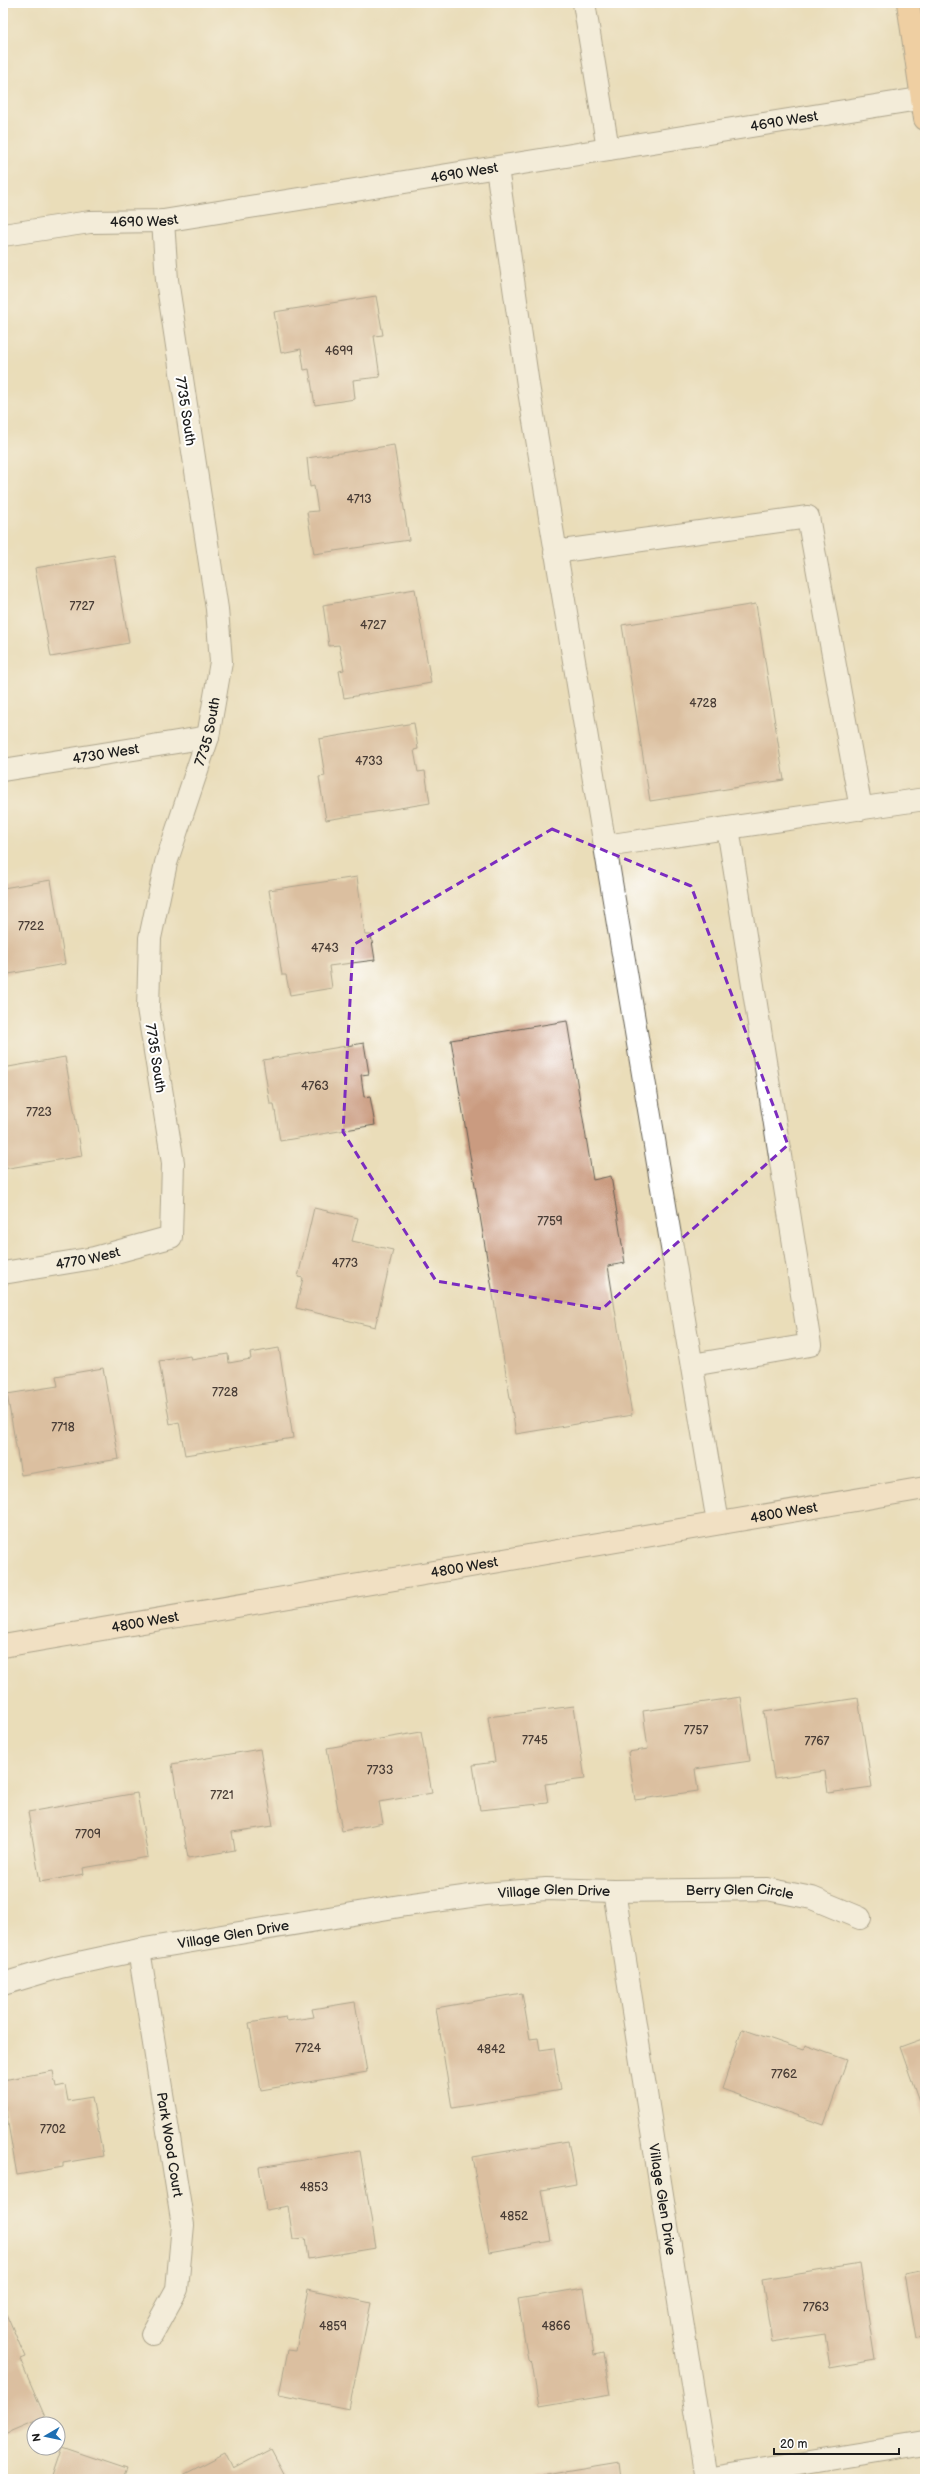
<svg xmlns="http://www.w3.org/2000/svg" width="928" height="2482" font-family="'Balsamiq Sans',sans-serif">
<style>
.building{fill:#ca9b80}
.lines{fill:none;stroke-linecap:round;stroke-linejoin:round}
.service-casing{stroke:#646053;stroke-width:24}
.minor-casing{stroke:#646053;stroke-width:24}
.secondary-casing{stroke:#646053;stroke-width:24}
.primary-casing{stroke:#646053;stroke-width:24}
.service{stroke:#fff;stroke-width:22}
.minor{stroke:#fff;stroke-width:22}
.secondary{stroke:#fbe5cf;stroke-width:22}
.primary{stroke:#f5be86;stroke-width:22}
.marked{fill:none;stroke:#7b2cbf;stroke-width:3;stroke-dasharray:8 5;stroke-linejoin:round}
.labels{text-anchor:middle;stroke-width:4;stroke-linejoin:round;paint-order:stroke}
.number-label{font-size:12px;fill:#483c35}
.street-label{font-size:14px;fill:#1c1c1c;stroke:#fff}
</style>
<rect width="100%" height="100%" fill="#fff"/>
<filter id="ink" filterUnits="userSpaceOnUse"><feTurbulence type="fractalNoise" baseFrequency=".025" numOctaves="2"/><feDisplacementMap in="SourceGraphic" scale="8" xChannelSelector="R" yChannelSelector="G"/><feConvolveMatrix kernelMatrix="1 2 1 2 8 2 1 2 1" color-interpolation-filters="sRGB"/></filter>
<filter id="wash" filterUnits="userSpaceOnUse"><feTurbulence type="fractalNoise" baseFrequency=".012" numOctaves="4" result="noise"/><feDisplacementMap in="SourceGraphic" scale="16" xChannelSelector="R" yChannelSelector="G"/><feGaussianBlur stdDeviation="0.9" result="paint"/><feColorMatrix in="noise" values="0 0 0 0 0 0 0 0 0 0 0 0 0 0 0 0 0 1.4 0 .05"/><feComposite in="paint" operator="in"/></filter>
<g filter="url(#wash)">
<rect width="100%" height="100%" fill="#eaddb9"/>
<g id="blocks">
<path class="building" d="M376,296L383,335L374,336L380,377L353,380L355,399L315,405L309,369L304,370L301,349L281,353L274,312Z
M394,445L409,540L314,554L307,512L318,511L314,486L310,487L307,458Z
M114,555L129,643L51,657L35,568Z
M415,589L431,683L344,698L339,671L344,670L339,645L329,646L323,605Z
M756,604L784,780L650,801L622,625Z
M414,723L418,749L414,750L418,772L425,771L430,803L326,820L319,777L325,776L319,739Z
M357,877L365,935H371L375,960L329,966L332,988L290,995L286,975H282L269,890Z
M51,880L65,964L3,975V888Z
M567,1021L593,1180L611,1176L625,1263L608,1266L632,1415L516,1434L451,1040Z
M364,1043L369,1074L361,1075L364,1097L370,1096L375,1125L280,1141L274,1104H270L263,1060Z
M65,1057L82,1156L3,1169V1068Z
M314,1208L358,1218L352,1241L393,1250L375,1327L296,1308L303,1278L298,1277Z
M279,1348L293,1438L185,1455L179,1422L170,1424L159,1361L190,1356L191,1360L228,1354L229,1363L251,1359L250,1353Z
M103,1368L119,1459L21,1475L7,1394L58,1386L56,1376Z
M741,1697L750,1761L695,1769L698,1791L635,1800L628,1752L648,1749L643,1711Z
M858,1698L872,1787L828,1793L825,1771L774,1778L764,1712Z
M574,1706L585,1779L545,1784L548,1803L480,1810L473,1765L495,1762L488,1717Z
M421,1732L432,1793L379,1802L383,1823L342,1831L327,1748Z
M260,1749L273,1826L232,1832L235,1850L188,1858L172,1764Z
M137,1793L148,1857L83,1868L84,1874L40,1882L28,1812Z
M522,1993L530,2039L538,2038L540,2050L554,2048L561,2090L452,2108L436,2008Z
M355,2002L367,2072L261,2090L249,2023L286,2017L287,2021L314,2017L312,2009Z
M742,2029L803,2050L805,2045L847,2060L824,2125L722,2089Z
M925,2038V2118L900,2047Z
M53,2071L56,2087L65,2085L68,2101L92,2097L103,2156L63,2163V2167L17,2175L3,2095V2080Z
M568,2141L576,2184L542,2190L551,2241L489,2252L472,2157Z
M360,2151L376,2248L308,2259L305,2238L293,2239L288,2206L266,2210L259,2167Z
M860,2264L875,2360L830,2368L825,2334L772,2342L762,2280Z
M925,2270V2338L916,2339L905,2274Z
M584,2288L594,2355L603,2353L610,2395L539,2407L532,2364L528,2360L518,2299Z
M308,2289L371,2303L349,2409L279,2395L288,2350L296,2351Z
M7,2315L25,2357L20,2359L45,2417L3,2435V2316Z
M62,2447L127,2469L123,2479H51Z
M271,2449L287,2479H185L183,2475L225,2453L233,2469Z
M619,2463L621,2479H534V2477Z"/>
</g>
</g>
<g filter="url(#ink)">
<use href="#blocks" fill-opacity="0" stroke="#646053" stroke-width="1"/>
<g class="lines">
<defs>
<path id="service" d="M497,168L528,385L718,1523
M555,552L808,517L861,809
M605,846L925,799
M692,1365L810,1345L728,828"/>
<g id="minor">
<path d="M584,3L608,149"/>
<path id="s1" d="M3,235L90,222L163,221L925,98"/>
<path id="s2" d="M3,770L208,737"/>
<path id="s3" d="M3,1273L94,1258L171,1237L173,1163L148,1008L150,938L166,863L208,737L221,662L217,609L167,280L163,221"/>
<path id="s4" d="M614,1891L707,2479"/>
<path id="s5" d="M139,1950L183,2225L177,2289L152,2334"/>
<path id="s6" d="M3,1984L60,1967L139,1950L406,1905L485,1894L546,1889L614,1891L767,1889L812,1898L860,1918"/>
<path d="M707,2479L925,2443"/>
</g>
<g id="secondary">
<path id="s7" d="M3,1646L925,1488"/>
</g>
<path id="primary" d="M908,3L925,119"/>
</defs>
<use href="#service" class="service-casing"/>
<use href="#minor" class="minor-casing"/>
<use href="#secondary" class="secondary-casing"/>
<use href="#primary" class="primary-casing"/>
<use href="#service" class="service"/>
<use href="#minor" class="minor"/>
<use href="#secondary" class="secondary"/>
<use href="#primary" class="primary"/>
</g>
</g>
<path d="M0 0H928V2482H0ZM552,829L691,886L788,1145L602,1309L436,1281L343,1132L353,945Z" fill="#eaddb9" fill-opacity=".55" fill-rule="evenodd"/>
<path class="marked" d="M552,829L691,886L788,1145L602,1309L436,1281L343,1132L353,945Z"/>
<g class="labels">
<g class="number-label">
<text x="339" y="355">4699</text>
<text x="359" y="503">4713</text>
<text x="82" y="610">7727</text>
<text x="373" y="629">4727</text>
<text x="703" y="707">4728</text>
<text x="369" y="765">4733</text>
<text x="31" y="930">7722</text>
<text x="325" y="952">4743</text>
<text x="315" y="1090">4763</text>
<text x="39" y="1116">7723</text>
<text x="550" y="1225">7759</text>
<text x="345" y="1267">4773</text>
<text x="225" y="1396">7728</text>
<text x="63" y="1431">7718</text>
<text x="696" y="1734">7757</text>
<text x="535" y="1744">7745</text>
<text x="817" y="1745">7767</text>
<text x="380" y="1774">7733</text>
<text x="222" y="1799">7721</text>
<text x="88" y="1838">7709</text>
<text x="308" y="2052">7724</text>
<text x="491" y="2053">4842</text>
<text x="784" y="2078">7762</text>
<text x="53" y="2133">7702</text>
<text x="314" y="2191">4853</text>
<text x="514" y="2220">4852</text>
<text x="816" y="2311">7763</text>
<text x="333" y="2330">4859</text>
<text x="556" y="2330">4866</text>
</g>
<g class="street-label">
<text dy="5" stroke="none"><textPath href="#s1" startOffset="790">4690 West</textPath></text>
<text dy="5" stroke="none"><textPath href="#s1" startOffset="466">4690 West</textPath></text>
<text dy="5" stroke="none"><textPath href="#s1" startOffset="142">4690 West</textPath></text>
<text transform="translate(186 411) rotate(81)" y="5">7735 South</text>
<text dy="5" stroke="none"><textPath href="#s3" startOffset="688">7735 South</textPath></text>
<text dy="5" stroke="none"><textPath href="#s2" startOffset="104">4730 West</textPath></text>
<text transform="translate(156 1058) rotate(81)" y="5">7735 South</text>
<text dy="5" stroke="none"><textPath href="#s3" startOffset="86">4770 West</textPath></text>
<text dy="5" stroke="none"><textPath href="#s7" startOffset="792">4800 West</textPath></text>
<text dy="5" stroke="none"><textPath href="#s7" startOffset="468">4800 West</textPath></text>
<text dy="5" stroke="none"><textPath href="#s7" startOffset="144">4800 West</textPath></text>
<text dy="5" stroke="none"><textPath href="#s6" startOffset="560">Village Glen Drive</textPath></text>
<text dy="5" stroke="none"><textPath href="#s6" startOffset="746">Berry Glen Circle</textPath></text>
<text dy="5" stroke="none"><textPath href="#s6" startOffset="236">Village Glen Drive</textPath></text>
<text dy="5" stroke="none"><textPath href="#s5" startOffset="197">Park Wood Court</textPath></text>
<text dy="5" stroke="none"><textPath href="#s4" startOffset="312">Village Glen Drive</textPath></text>
</g>
</g>
<rect width="928" height="2482" fill="none" stroke="#fff" stroke-width="16"/>
<g transform="translate(46 2436) rotate(261)"><circle r="19" fill="#ffffff" stroke="#a4a4a4"/>
<path d="M0-3L7 15L0 10L-7 15Z" fill="#1f6fb2"/>
<text y="-6" font-size="11" font-weight="bold" text-anchor="middle" fill="#1c1c1c">N</text>
</g>
<path d="M774 2448v6h125v-6" fill="none" stroke="#1c1c1c" stroke-width="2"/>
<text x="780" y="2448" font-size="12" fill="#1c1c1c" stroke="#ffffff" stroke-width="3" paint-order="stroke">20 m</text>
</svg>
